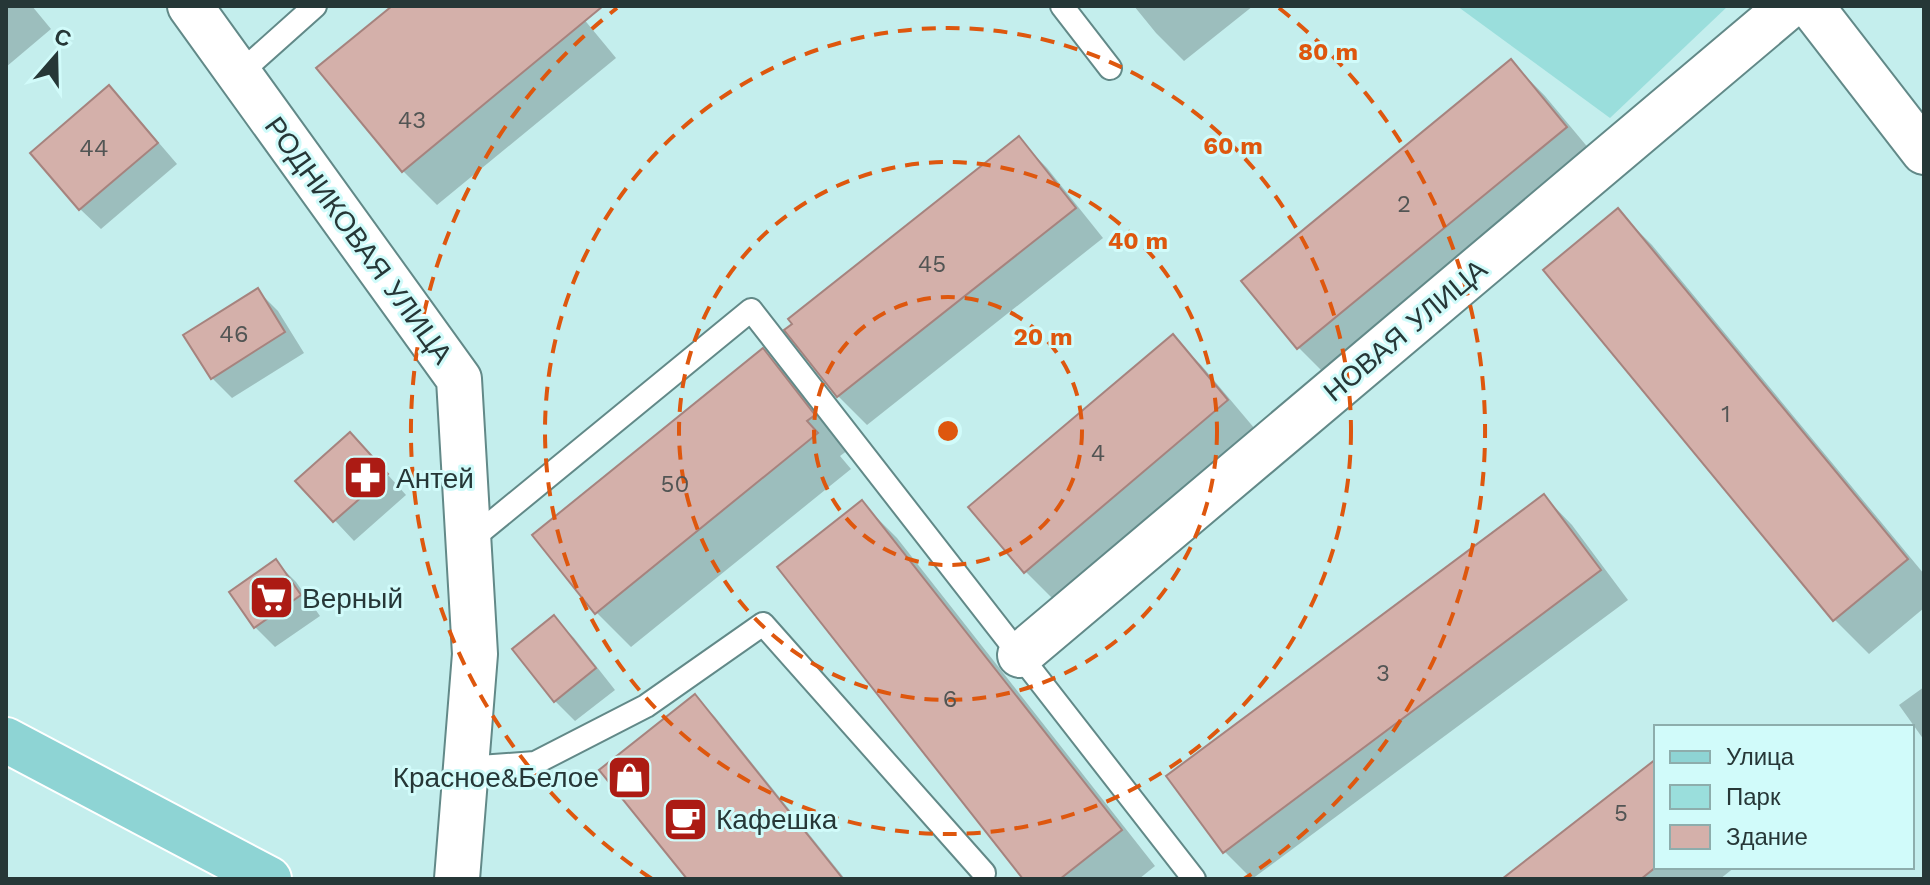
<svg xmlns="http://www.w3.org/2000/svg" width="1930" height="885" font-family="'Work Sans',sans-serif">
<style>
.green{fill:#9adedc}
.shadow{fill:#0003}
.building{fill:#d4b0aa;stroke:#a6837e;stroke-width:2}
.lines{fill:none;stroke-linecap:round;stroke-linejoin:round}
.lane-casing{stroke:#628988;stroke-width:26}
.street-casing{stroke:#628988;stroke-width:48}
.secondary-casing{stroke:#628988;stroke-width:48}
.primary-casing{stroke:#fff;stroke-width:48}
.lane{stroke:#fff;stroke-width:22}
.street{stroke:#fff;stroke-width:44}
.secondary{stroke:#fff;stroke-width:44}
.primary{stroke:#8ed4d4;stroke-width:44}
.ring{fill:none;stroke:#de570e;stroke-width:4;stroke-dasharray:14 10}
.labels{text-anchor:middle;stroke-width:6;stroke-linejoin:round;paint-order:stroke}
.number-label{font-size:24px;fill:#525554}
.street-label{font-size:28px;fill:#263737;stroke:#d1fbfa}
.poi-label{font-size:28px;fill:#263737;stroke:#d1fbfa;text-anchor:start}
.centre{fill:#de570e;stroke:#d1fbfa;stroke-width:4}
.ring-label{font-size:24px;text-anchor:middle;font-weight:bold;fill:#de570e;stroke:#d1fbfa;stroke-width:6;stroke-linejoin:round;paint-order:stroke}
</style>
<rect width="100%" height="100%" fill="#c4eeed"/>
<path class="green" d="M1457,6H1728L1610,118Z"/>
<path class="shadow" d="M6,6H32L51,29L6,67Z
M395,6H573L616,58L437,205L403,171Z
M1134,6H1253L1184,61L1156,33Z
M1511,61L1545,96L1600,162L1333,382L1299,348L1244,281Z
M109,88L129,108L177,164L101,229L80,209L33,153Z
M1019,139L1047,168L1103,238L867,425L838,396L787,330Z
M1618,211L1652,245L1924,574V608L1869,654L1834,619Z
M258,291L278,311L304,353L232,398L212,378Z
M1172,337L1201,365L1255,429L1054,600L1025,571Z
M762,350L797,385L848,450L840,456L851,469L631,647L597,613L534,535Z
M370,455L406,495L354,541L298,481Z
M1544,496L1572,525L1628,600L1252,879L1225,852Z
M862,503L897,538L1155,866L1139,879H1026Z
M276,562L296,582L320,616L275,647L255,627Z
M554,618L574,638L615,690L575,721L555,701Z
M1924,687V740L1899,705Z
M695,697L715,717L845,879H689Z
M1656,762V867H1735L1720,879H1505Z"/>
<path class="building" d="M392,6H603L402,172L316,68Z
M1511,59L1567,127L1297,349L1241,281Z
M109,85L158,143L79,210L30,153Z
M1019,136L1076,208L837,397L784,330L792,324L788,319Z
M1618,208L1908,559L1833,621L1543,270Z
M258,288L285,332L211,379L183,335Z
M1173,334L1228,400L1024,573L968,507Z
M763,348L815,415L807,421L818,433L595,614L532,535Z
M350,432L388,474L333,522L295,481Z
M1544,494L1601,570L1223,853L1166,776Z
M862,500L1122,830L1060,879H1023L777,567Z
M276,559L301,595L254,628L229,592Z
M554,615L596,668L554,702L512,649Z
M695,694L843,879H687L599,770Z
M1656,759V867L1641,879H1502Z"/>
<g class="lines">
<defs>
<path id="lane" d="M1062,6L1110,68
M239,74L315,6
M468,542L751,310L1194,879
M466,768L535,763L646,706L763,624L984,873"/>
<path id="street" d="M190,6L459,379L475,654L457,879
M1020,655L1789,6"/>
<path id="secondary" d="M1811,6L1924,152"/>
<path id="primary" d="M6,740L269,879"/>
</defs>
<use href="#lane" class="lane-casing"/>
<use href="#street" class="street-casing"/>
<use href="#secondary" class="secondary-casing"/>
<use href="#primary" class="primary-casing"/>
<use href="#lane" class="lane"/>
<use href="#street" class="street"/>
<use href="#secondary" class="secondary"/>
<use href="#primary" class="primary"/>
</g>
<g class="ring">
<circle cx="948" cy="431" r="134"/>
<circle cx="948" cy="431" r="269"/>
<circle cx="948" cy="431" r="403"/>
<path d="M652 879A537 537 0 0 1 617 8M1279 8A537 537 0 0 1 1244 879"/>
</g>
<defs>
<symbol id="pharmacy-square" viewBox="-11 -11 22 22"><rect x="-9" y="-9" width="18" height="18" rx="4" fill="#ac1b14" stroke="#d1fbfa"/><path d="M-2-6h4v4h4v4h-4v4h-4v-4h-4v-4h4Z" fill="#fff"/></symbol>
<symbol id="supermarket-square" viewBox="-11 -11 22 22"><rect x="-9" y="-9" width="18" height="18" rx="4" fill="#ac1b14" stroke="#d1fbfa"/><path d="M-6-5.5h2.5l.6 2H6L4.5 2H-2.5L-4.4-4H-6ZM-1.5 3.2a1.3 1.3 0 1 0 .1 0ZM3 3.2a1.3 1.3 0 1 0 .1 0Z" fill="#fff"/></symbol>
<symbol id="shop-square" viewBox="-11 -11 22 22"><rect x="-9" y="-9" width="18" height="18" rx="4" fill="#ac1b14" stroke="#d1fbfa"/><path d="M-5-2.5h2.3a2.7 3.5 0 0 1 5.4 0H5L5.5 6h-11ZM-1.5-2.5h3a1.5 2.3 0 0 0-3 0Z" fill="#fff"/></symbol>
<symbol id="cafe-square" viewBox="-11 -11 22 22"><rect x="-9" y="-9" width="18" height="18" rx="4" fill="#ac1b14" stroke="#d1fbfa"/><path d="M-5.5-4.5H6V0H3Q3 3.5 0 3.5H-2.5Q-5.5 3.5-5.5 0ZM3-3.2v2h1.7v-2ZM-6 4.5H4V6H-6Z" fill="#fff"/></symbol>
</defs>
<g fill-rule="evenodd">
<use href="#pharmacy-square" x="340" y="452" width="51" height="51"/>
<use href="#supermarket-square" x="246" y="572" width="51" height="51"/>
<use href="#shop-square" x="604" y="752" width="51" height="51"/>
<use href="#cafe-square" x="660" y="794" width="51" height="51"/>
</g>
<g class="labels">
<g class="number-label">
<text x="412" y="128">43</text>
<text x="94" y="156">44</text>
<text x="1404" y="212">2</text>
<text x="932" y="272">45</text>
<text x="234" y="342">46</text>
<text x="1726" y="422">1</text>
<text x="1098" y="461">4</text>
<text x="675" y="492">50</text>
<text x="1383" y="681">3</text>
<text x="950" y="707">6</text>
<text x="1621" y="821">5</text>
</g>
<g class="street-label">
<text transform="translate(359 240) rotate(54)" y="10">РОДНИКОВАЯ УЛИЦА</text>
<text transform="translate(1405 330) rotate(-40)" y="10">НОВАЯ УЛИЦА</text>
</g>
<g class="poi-label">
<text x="396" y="488">Антей</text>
<text x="302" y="608">Верный</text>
<text x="599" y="787" text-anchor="end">Красное&amp;Белое</text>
<text x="716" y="829">Кафешка</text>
</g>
</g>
<circle cx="948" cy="431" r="12" class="centre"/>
<g class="ring-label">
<text x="1328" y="60">80 m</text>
<text x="1233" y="154">60 m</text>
<text x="1138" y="249">40 m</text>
<text x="1043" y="345">20 m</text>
</g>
<rect width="1930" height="885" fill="none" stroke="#263737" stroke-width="16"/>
<rect x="1654" y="725" width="260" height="144" fill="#d1fbfa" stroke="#8dadac" stroke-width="2"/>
<rect x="1670" y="751" width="40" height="12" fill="#8ed4d4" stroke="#8dadac" stroke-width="2"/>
<text x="1726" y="765" font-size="24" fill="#263737">Улица</text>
<rect x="1670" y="785" width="40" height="24" fill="#9adedc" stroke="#8dadac" stroke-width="2"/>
<text x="1726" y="805" font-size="24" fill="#263737">Парк</text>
<rect x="1670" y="825" width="40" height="24" fill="#d4b0aa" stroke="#8dadac" stroke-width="2"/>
<text x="1726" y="845" font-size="24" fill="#263737">Здание</text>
<g transform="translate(56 56) rotate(20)" stroke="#d1fbfa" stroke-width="6" paint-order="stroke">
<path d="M0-6L14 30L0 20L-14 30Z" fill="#263737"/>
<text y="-12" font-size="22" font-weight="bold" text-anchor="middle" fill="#263737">С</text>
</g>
</svg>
